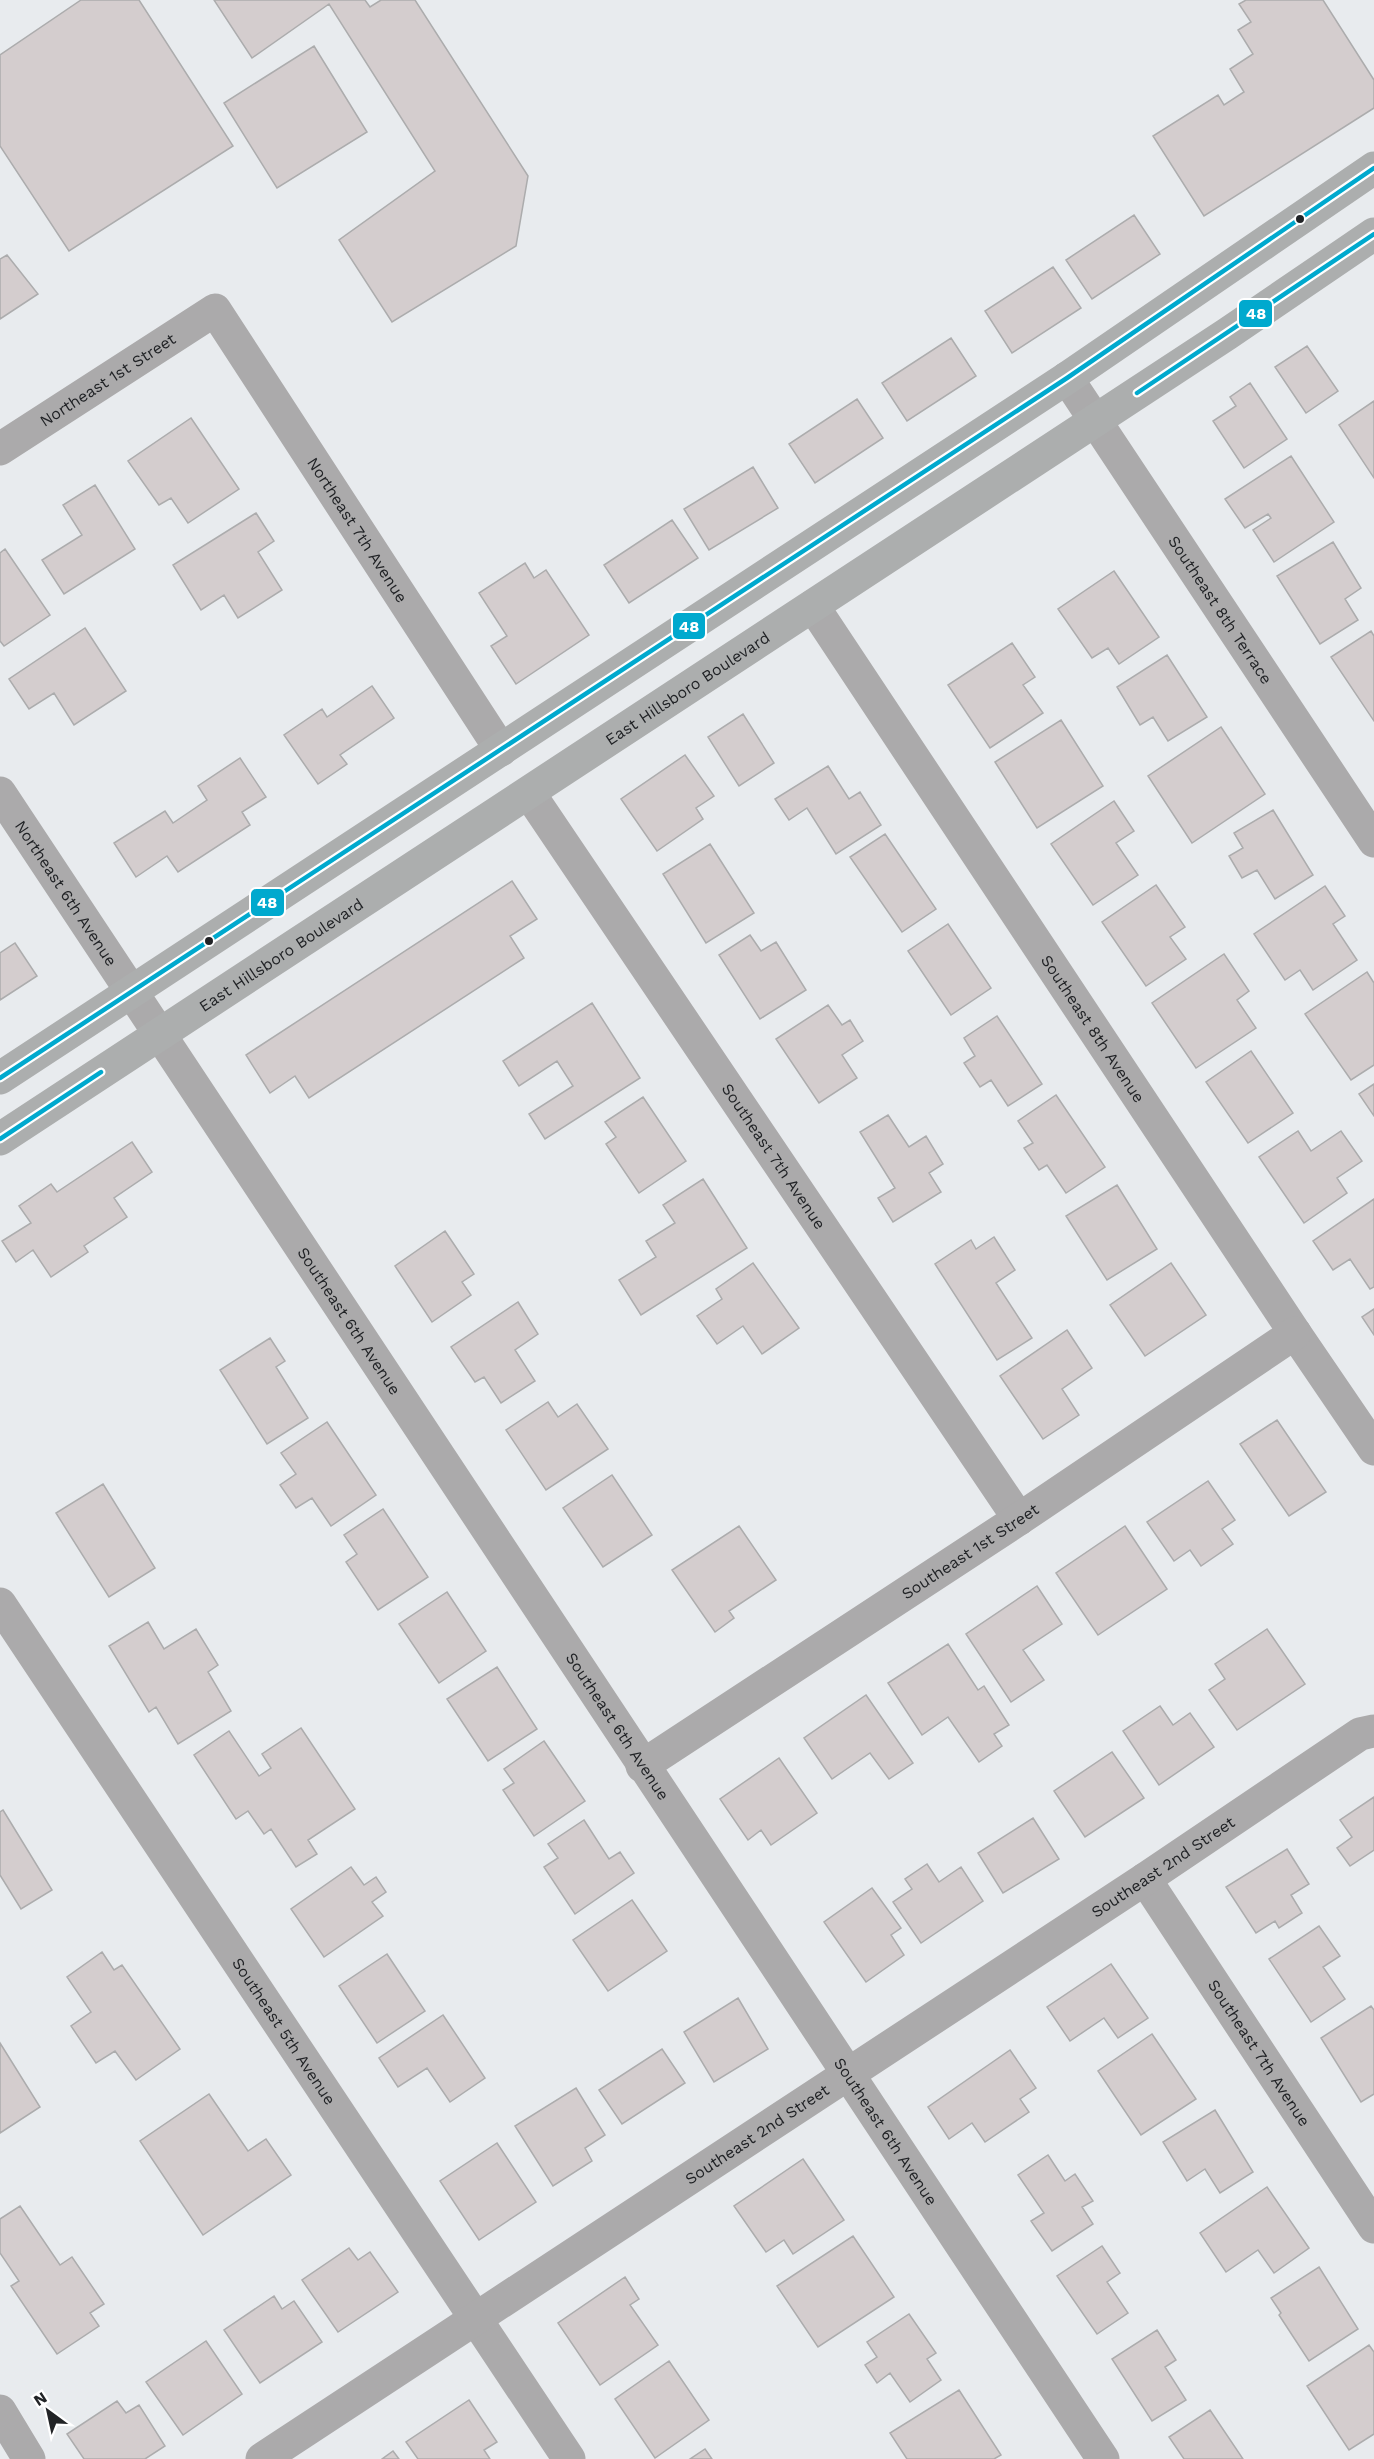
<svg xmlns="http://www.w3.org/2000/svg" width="1374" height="2459" font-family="'Work Sans',sans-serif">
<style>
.building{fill:#d4cdce;stroke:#acacad;stroke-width:1.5}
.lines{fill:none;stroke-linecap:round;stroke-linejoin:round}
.minor{stroke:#abaaab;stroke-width:33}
.major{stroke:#acaeae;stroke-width:33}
.bus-1-casing{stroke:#fff;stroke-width:9}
.bus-1{stroke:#00a9ce;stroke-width:4.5}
.bus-dot{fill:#212326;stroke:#fff;stroke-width:2}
.labels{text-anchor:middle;stroke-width:6;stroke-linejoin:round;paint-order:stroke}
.street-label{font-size:16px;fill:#212326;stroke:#fff}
.line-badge{stroke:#fff;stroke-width:2}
.badge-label{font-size:16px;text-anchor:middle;font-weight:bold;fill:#fff}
</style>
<rect width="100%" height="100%" fill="#e8ebee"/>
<path class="building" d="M81,0H139L233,146L69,251L0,146V55Z
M214,0H365L370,7L381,0H415L528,176L516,246L392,322L339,240L435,171L329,4L252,58Z
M1246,0H1323L1374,80V108L1204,216L1153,136L1218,95L1224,105L1244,92L1230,69L1253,54L1238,30L1251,22L1239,4Z
M314,46L367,132L277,188L224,103Z
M1134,215L1160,254L1092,299L1066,260Z
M7,255L38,294L0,319V259Z
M1053,267L1081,308L1012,353L985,311Z
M951,338L976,376L907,421L882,383Z
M1307,346L1338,391L1306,413L1275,367Z
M1250,383L1287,439L1244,468L1213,421L1236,406L1230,397Z
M857,399L883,438L815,483L789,444Z
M1374,401V478L1339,425Z
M191,418L239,489L188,523L171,498L159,505L128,461Z
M1291,456L1334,522L1274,562L1253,530L1271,518L1268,514L1245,528L1225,499Z
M753,467L778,508L709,550L684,509Z
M95,485L135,549L64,594L42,560L82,535L63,505Z
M256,513L274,541L258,552L282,590L238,618L224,595L201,610L173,565Z
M672,520L698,558L629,603L604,565Z
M1333,542L1361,588L1345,599L1358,620L1320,644L1277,576Z
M5,549L50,615L4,646L0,641V553Z
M525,563L534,578L546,570L589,635L516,684L491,646L507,636L479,593Z
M1114,571L1159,637L1119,664L1108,648L1092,658L1058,609Z
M85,628L126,691L74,725L54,693L29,709L9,679Z
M1371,631L1374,636V721L1331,657Z
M1012,643L1035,677L1023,685L1043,713L990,748L948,685Z
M1167,655L1207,717L1168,741L1153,717L1140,725L1117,687Z
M372,686L394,718L340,755L347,764L318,784L284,735L322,709L327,717Z
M743,714L774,763L739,786L708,737Z
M1061,720L1103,786L1037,828L995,762Z
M1221,727L1265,794L1192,843L1148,776Z
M685,755L714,796L696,808L703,819L657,851L621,799Z
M240,758L266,797L242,812L250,825L178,872L167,856L136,877L114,843L165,811L173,823L207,800L198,786Z
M828,766L849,799L860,792L881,825L836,854L807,808L789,820L775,799Z
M1114,801L1134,831L1116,843L1138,875L1093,905L1051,844Z
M1273,810L1313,875L1275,899L1257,870L1242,878L1229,856L1243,848L1234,833Z
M885,834L936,909L902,932L850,857Z
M710,844L754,913L706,943L663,874Z
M512,881L537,919L510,936L524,958L309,1098L295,1076L270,1093L246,1055Z
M1156,885L1185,927L1170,937L1186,959L1146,986L1102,922Z
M1325,886L1345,916L1333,924L1357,960L1313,990L1300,970L1285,980L1254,934Z
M948,924L991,988L951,1015L908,951Z
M750,935L761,951L776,942L806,990L760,1019L719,955Z
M15,943L37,976L0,1000V953Z
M1224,954L1249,991L1237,1000L1256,1028L1196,1068L1152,1003Z
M1367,972L1374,983V1065L1351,1080L1305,1014Z
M592,1003L640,1078L545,1139L529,1114L573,1086L557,1061L519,1086L503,1061Z
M828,1005L842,1025L850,1020L863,1041L842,1055L857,1078L819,1103L776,1039Z
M997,1016L1042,1084L1008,1106L991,1080L980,1087L964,1063L975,1056L964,1038Z
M1251,1051L1293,1113L1248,1143L1206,1082Z
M1374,1084V1116L1359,1094Z
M1056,1095L1105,1167L1066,1193L1047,1165L1039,1170L1024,1148L1033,1143L1018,1121Z
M643,1097L686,1161L639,1193L606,1144L616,1137L605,1122Z
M888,1115L909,1147L926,1136L943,1164L929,1173L941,1192L893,1222L878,1198L895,1188L860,1132Z
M1298,1131L1311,1151L1341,1131L1362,1161L1337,1178L1347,1193L1304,1223L1259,1157Z
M132,1142L152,1172L114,1198L127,1217L84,1246L88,1252L51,1277L33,1250L16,1262L2,1241L31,1223L19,1206L51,1184L57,1192Z
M703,1179L747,1248L641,1315L619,1280L656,1257L646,1241L675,1223L663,1205Z
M1117,1185L1157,1249L1107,1280L1066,1216Z
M1374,1199V1287L1370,1289L1350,1259L1333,1270L1313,1241Z
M445,1231L474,1274L462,1282L471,1295L432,1322L395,1266Z
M994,1237L1015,1270L996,1283L1032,1338L997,1360L935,1264L971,1240L976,1249Z
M753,1263L799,1328L762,1354L743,1326L717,1344L697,1316L722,1299L716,1289Z
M1171,1263L1206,1315L1145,1356L1110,1305Z
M518,1302L538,1334L515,1350L535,1381L501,1403L484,1377L475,1382L451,1347Z
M1374,1309V1335L1362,1317Z
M1067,1330L1092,1368L1062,1389L1079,1415L1043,1439L1000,1376Z
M270,1338L285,1361L276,1367L308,1418L267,1444L220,1370Z
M548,1402L558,1417L577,1404L608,1449L546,1490L506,1430Z
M1277,1420L1326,1492L1289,1516L1240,1444Z
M327,1422L376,1495L331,1526L312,1498L296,1508L280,1485L296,1474L281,1453Z
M612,1475L652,1535L603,1567L563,1508Z
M1208,1481L1235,1520L1222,1529L1233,1544L1201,1566L1190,1550L1174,1561L1147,1522Z
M103,1484L155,1568L109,1597L56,1513Z
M383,1509L428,1577L378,1610L346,1562L357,1554L344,1535Z
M739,1526L776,1580L729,1611L734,1618L715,1632L672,1570Z
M1125,1526L1167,1589L1098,1635L1056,1573Z
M1037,1586L1062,1624L1023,1650L1044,1680L1011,1702L966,1634Z
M447,1592L486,1651L439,1683L399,1624Z
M148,1622L164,1649L196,1629L218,1665L208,1672L231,1711L178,1744L156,1707L149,1712L109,1646Z
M1267,1629L1305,1684L1237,1730L1209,1690L1225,1679L1215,1664Z
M948,1644L978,1690L984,1686L1009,1725L994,1734L1002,1746L979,1762L948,1717L922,1735L888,1683Z
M497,1667L537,1729L488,1761L447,1699Z
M866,1695L913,1763L889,1779L870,1753L832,1779L804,1738Z
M1160,1706L1173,1725L1190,1713L1214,1747L1159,1785L1123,1731Z
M301,1728L355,1809L308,1840L317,1854L296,1867L271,1829L264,1834L248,1811L236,1819L194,1755L229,1731L259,1776L271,1768L262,1754Z
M544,1741L585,1801L534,1836L503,1790L514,1783L504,1769Z
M1112,1752L1144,1798L1085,1837L1054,1791Z
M779,1758L817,1813L771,1845L761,1830L748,1840L720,1799Z
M1374,1797V1850L1350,1866L1337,1848L1352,1837L1340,1820Z
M3,1810L52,1890L21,1909L0,1875V1812Z
M1033,1818L1059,1859L1003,1893L978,1853Z
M584,1820L609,1859L620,1852L634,1873L575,1914L544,1867L558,1858L548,1844Z
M1287,1849L1309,1884L1291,1895L1302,1913L1279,1928L1275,1921L1256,1933L1226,1887Z
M927,1864L939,1882L961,1867L983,1901L921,1943L893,1902L912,1889L905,1879Z
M351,1867L364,1885L376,1877L386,1892L372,1902L383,1916L324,1957L291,1909Z
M872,1888L901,1928L891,1935L904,1955L866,1982L824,1922Z
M632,1900L667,1951L608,1991L573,1940Z
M1319,1926L1340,1956L1323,1967L1345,1999L1311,2022L1269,1959Z
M102,1952L114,1970L122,1965L180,2049L136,2080L115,2051L96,2063L71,2026L91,2012L67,1977Z
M387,1954L425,2011L377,2043L339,1986Z
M1111,1964L1148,2018L1118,2038L1104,2018L1070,2041L1047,2007Z
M738,1998L768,2049L714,2082L684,2032Z
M1371,2006L1374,2010V2094L1361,2102L1321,2038Z
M443,2015L485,2078L450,2102L427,2068L398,2087L379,2058Z
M1152,2034L1196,2099L1141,2135L1098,2071Z
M0,2043L40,2107L0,2133Z
M662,2049L685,2083L622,2124L599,2090Z
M1010,2050L1036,2088L1020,2099L1029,2112L985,2142L972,2123L949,2139L928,2107Z
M576,2088L605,2135L585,2148L592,2161L553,2186L515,2126Z
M209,2094L248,2151L266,2139L291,2175L203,2235L140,2141Z
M1215,2110L1253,2172L1220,2193L1205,2169L1187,2181L1163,2142Z
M497,2143L536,2202L479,2240L440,2181Z
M1048,2155L1065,2181L1075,2174L1093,2201L1082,2207L1093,2224L1052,2251L1031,2221L1044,2213L1018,2175Z
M803,2159L844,2220L793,2254L784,2240L766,2252L734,2206Z
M1267,2187L1309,2248L1274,2273L1258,2250L1226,2272L1200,2233Z
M20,2206L60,2265L72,2257L104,2304L90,2313L99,2326L57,2354L11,2286L19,2281L0,2253V2219Z
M853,2236L894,2297L818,2347L777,2286Z
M1102,2246L1120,2273L1107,2282L1128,2313L1097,2334L1057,2276Z
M349,2248L358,2260L370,2252L398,2292L338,2332L302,2280Z
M1319,2267L1358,2329L1309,2361L1279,2315L1281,2313L1271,2298Z
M625,2277L639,2299L630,2305L658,2345L600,2385L558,2323Z
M274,2296L282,2309L294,2301L322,2342L260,2383L224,2330Z
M909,2314L936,2353L927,2359L941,2380L910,2402L890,2373L877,2383L865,2365L877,2357L867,2342Z
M1157,2330L1176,2360L1165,2367L1186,2400L1152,2421L1112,2359Z
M206,2341L242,2394L183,2435L146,2382Z
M1369,2345L1374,2352V2434L1349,2450L1307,2386Z
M669,2361L709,2420L655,2458L615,2399Z
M959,2390L1001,2455L994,2459H907L890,2433Z
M469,2400L497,2442L484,2450L490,2459H418L406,2442Z
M117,2401L126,2413L139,2405L165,2446L145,2459H84L67,2434Z
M1210,2410L1243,2459H1184L1169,2437Z
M705,2449L712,2459H690Z
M393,2451L399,2459H382Z"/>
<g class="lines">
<g class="minor">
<path id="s1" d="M1067,378L1374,841"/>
<path id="s2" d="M0,449L215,310L501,750"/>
<path id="s3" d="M813,606L1295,1333L1374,1449"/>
<path id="s4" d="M0,793L1103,2459"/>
<path id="s5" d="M529,793L1019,1519"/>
<path id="s6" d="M0,1604L569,2459"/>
<path id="s7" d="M642,1766L1019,1519L1295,1333"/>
<path id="s8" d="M1145,1879L1374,2227"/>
<path d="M0,2411L29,2459"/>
<path id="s9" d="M262,2459L1145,1879L1360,1734L1374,1731"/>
</g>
<g class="major">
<path d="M0,1078L1067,378L1374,168"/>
<path id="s10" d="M0,1139L1227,334L1374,234"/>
</g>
<defs>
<path id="bus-1" d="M1137,393L1374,234
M0,1078L1067,378L1374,168
M0,1139L101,1072"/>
</defs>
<use href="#bus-1" class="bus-1-casing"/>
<use href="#bus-1" class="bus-1"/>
</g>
<g class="bus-dot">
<circle cx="1300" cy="219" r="5"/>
<circle cx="209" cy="941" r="5"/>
</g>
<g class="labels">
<g class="street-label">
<text dy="6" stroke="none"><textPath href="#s2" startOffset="128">Northeast 1st Street</textPath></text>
<text dy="6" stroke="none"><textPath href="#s2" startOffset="518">Northeast 7th Avenue</textPath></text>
<text dy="6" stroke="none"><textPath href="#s1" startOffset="278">Southeast 8th Terrace</textPath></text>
<text dy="6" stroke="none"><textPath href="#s10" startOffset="822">East Hillsboro Boulevard</textPath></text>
<text dy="6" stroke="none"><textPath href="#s4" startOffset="120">Northeast 6th Avenue</textPath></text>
<text dy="6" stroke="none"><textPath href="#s10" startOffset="336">East Hillsboro Boulevard</textPath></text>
<text dy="6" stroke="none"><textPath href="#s3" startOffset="507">Southeast 8th Avenue</textPath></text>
<text dy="6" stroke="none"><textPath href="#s5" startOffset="438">Southeast 7th Avenue</textPath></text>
<text dy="6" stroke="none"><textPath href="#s4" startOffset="633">Southeast 6th Avenue</textPath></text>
<text dy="6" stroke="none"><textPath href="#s7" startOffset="392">Southeast 1st Street</textPath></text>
<text dy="6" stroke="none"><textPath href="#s4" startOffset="1119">Southeast 6th Avenue</textPath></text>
<text dy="6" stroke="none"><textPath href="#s9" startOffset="1078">Southeast 2nd Street</textPath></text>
<text dy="6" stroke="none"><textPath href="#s6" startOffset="513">Southeast 5th Avenue</textPath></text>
<text dy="6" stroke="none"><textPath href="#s8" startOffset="208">Southeast 7th Avenue</textPath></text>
<text dy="6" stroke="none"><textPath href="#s4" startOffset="1605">Southeast 6th Avenue</textPath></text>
<text dy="6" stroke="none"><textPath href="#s9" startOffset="592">Southeast 2nd Street</textPath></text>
</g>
</g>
<g class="line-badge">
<rect x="1238" y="299" width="35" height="29" rx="6" fill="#00a9ce"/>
<rect x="672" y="612" width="34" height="28" rx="6" fill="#00a9ce"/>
<rect x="250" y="888" width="35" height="29" rx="6" fill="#00a9ce"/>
</g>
<g class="badge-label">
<text x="1256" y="319">48</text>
<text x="689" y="632">48</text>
<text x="267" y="908">48</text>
</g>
<g transform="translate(48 2411) rotate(327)" stroke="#ffffff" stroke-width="4.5" paint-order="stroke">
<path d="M0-4.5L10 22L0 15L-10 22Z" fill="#212326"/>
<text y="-9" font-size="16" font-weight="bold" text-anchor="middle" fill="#212326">N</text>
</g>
</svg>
